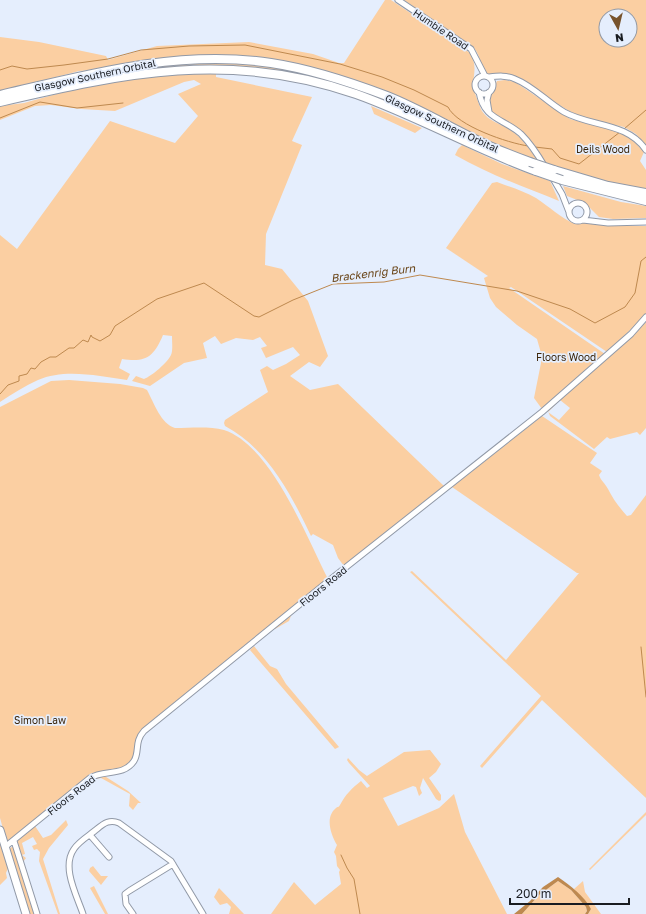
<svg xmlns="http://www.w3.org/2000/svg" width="646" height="914" font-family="'Golos Text',sans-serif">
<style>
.green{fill:#fbcfa2;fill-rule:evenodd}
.water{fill:#be894f}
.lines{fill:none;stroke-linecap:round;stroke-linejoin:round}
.stream{stroke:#be894f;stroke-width:1}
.minor-casing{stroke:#9199a7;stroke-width:7}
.major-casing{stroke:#9199a7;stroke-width:9}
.highway-casing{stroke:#9199a7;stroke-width:10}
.minor{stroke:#fff;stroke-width:5}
.major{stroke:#fff;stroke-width:7}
.highway{stroke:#fff;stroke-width:8}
.highway-bridge-casing{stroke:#9199a7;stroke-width:10;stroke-linecap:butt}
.highway-bridge{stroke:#fff;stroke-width:8}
.labels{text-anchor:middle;stroke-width:3.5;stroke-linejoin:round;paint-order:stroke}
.street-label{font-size:10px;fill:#191c21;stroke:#e5eefd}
.park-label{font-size:10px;fill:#3c260b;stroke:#e5eefd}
.water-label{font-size:11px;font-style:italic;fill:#694417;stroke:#e5eefd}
</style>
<rect width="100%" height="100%" fill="#e5eefd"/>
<path class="green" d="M385,0H391L470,53C477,65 474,72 473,85C473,89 480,107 482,111C489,122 502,124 512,131C523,139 532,150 539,161L512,151L466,131L412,105L264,60L79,71L0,92V37L39,42L106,56L108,60L157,46L249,42L313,54L339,63H344Z
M404,0H646V147L636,134L624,127L587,119L569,111L513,76L487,75C480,67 481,56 474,48ZM606,16H630V40H606Z
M197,63C226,63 256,64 285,69C341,79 394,103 445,127L326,82L217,66L161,68L19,94L139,68Z
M216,72V77L312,97L292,141L302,145L266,234L265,265L282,269L308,301L328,356L320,367L309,362L290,376L310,390L338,384L444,486L344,566L338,558L333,545L313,534L311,536C291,494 267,448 225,426L224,423L225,420L268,392L260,370L267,366L273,370L286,364L300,355L293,347L266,358L261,348L267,346L260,337L253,340L236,338L221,344L215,336L203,343L207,358L184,363L150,386L132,381L136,376L144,379C152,376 167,363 171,355C173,351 172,342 172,336L163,335C154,356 147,363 122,359L119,368L130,374L127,380C99,376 65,368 38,380C25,386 12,394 0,402V235L17,249L110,121L175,143L198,116L178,94L201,84L194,80L184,82L115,111L81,109L51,105L35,106L0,120V106L24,103L78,88L136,78Z
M505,80L515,82L570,119L627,134L644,152L640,161L646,170V189L595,180L545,163L538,150L518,129L493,114L489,108V97L497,81Z
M371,106L422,128L415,133L374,114Z
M462,145L502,164L550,181L559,201C524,187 488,174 455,155L458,149Z
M497,182C510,187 524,191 536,198C550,207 559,217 575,224L586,222L606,226H646V315L607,352L511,287L509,288L605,354L542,409L534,398L541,363V353L537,339L517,325L496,307L490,298L484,278L488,276L446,248L492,183Z
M563,186L621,202L646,206V218L613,219L599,217L585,203L567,196Z
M646,322V428L640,435L637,432L610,439L607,437L594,449L550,416L548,411L551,406L636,333ZM560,400L570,408L559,420L548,412Z
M69,380L120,384L143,388L147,390C154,403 161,424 175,428C191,428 209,426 224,430C271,445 307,538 328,579L292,613L289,621L275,629L274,623L260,633L141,731L137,736L133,759L123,769L92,773L7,843L0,818V407L51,381Z
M542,416L597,453L590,463L602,471L599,475C601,481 605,483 608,489C613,499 619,507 627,516L631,515L646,495V798L542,700L482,768L480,766L541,696L410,572L412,571L506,660L579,573H577L452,487Z
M254,646L270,666L277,669L286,684L339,747L335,749L250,650Z
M430,750L441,764L436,772L429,778L441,795V800L439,801L436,799L423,778L420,788L422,793L419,796L416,787L413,786L383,798L398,826L439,808L454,794L465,832L507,914H271L294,882L315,905L341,884L339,872L340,870L337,866L336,856L334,852L337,845C331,835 325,818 335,809C339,805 337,809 340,805C345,795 352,788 361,781L367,788L370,786L349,763L347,760L348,758L359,770L367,776L404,752Z
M103,775L128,791L141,803H138L133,810L129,806L130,794L101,778L94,779Z
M646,812V815L590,870L589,869Z
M66,820L68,825L49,848L43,859L60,914H58L39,861L40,852L37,849L34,850L32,846L37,844L33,837L22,843L25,854L22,855L26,858L23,862L16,842L35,826L43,838L51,835Z
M2,845L8,868L6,873L7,878L0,885V846Z
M13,846L35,914H28L9,849Z
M93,866L101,876H108L101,885L89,871L90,868Z
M558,881L571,890L586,907L587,911L585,914H522L539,895Z
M583,881L585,892L601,914H588L591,909L574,889Z
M94,886L108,914H105L90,888Z
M219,888L244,914H229L231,907L227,903L220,905L214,897Z"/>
<path class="water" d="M558,877C570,885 585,897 591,909L588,914H585L587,911L586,907L571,890L558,881L539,895L522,914H514L530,901L543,887Z"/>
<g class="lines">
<path class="stream" d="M0,70L12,66L27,69L64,65L108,59L141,50L189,46L245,45L340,64L382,77L414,90L448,107C457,126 508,143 528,146
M0,118L40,102L77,108L123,103
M624,129L646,110
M535,147L552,149L560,158L579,164L620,132
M0,394L8,385L19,381V376L27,374L31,368L35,369L41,362L50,357H56L69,348H74L83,340L88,342L91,335L92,337L100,341L110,335L115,326L157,299L204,283L254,316L259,317L293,300L333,284L384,282L420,275L517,291L570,309L595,323L625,307L635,293L641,261L646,257
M641,647L646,697
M341,855L347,868L354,879L360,914"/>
<defs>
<path id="minor" d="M398,0L471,49L485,76
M475 85a9 9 0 1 1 18 0a9 9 0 1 1-18 0Z
M488,77C498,76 506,75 515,79C533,86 547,102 564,112C591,127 627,122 646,150
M479,92C484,120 503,118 521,134C531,144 538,155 545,167
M489,112L487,100L489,92
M552,177L562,194L569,212
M569 212a9 9 0 1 1 18 0a9 9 0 1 1-18 0Z
M583,220L608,223L646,222
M90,835L109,857
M14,841L37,914
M5,847L90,778C104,769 123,777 134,761C140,751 134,742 144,731L331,579L542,412L631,334L646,317
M83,914C77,896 61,867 74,849C79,841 90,835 97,829C104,823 110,819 119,823L171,861L203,914
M133,914L126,904L125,894L129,891L173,864"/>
<path id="major" d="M0,830L26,914"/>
<path id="highway" d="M0,95C89,74 179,49 271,63C311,69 350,82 387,96C420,109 451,128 483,143C498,150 514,156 530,162
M0,102C125,73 230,50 356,94C418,116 475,149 536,171
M554,170L608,186L646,193
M562,180L646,201"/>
</defs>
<use href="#minor" class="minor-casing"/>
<use href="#major" class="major-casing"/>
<use href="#highway" class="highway-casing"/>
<use href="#minor" class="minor"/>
<use href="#major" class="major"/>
<use href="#highway" class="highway"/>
<defs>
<path id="highway-bridge" d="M530,162L554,170
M536,171L562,180"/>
</defs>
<use href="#highway-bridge" class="highway-bridge-casing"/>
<use href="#highway-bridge" class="highway-bridge"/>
</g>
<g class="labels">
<g class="street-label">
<text transform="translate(441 29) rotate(34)" y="4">Humbie Road</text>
<text transform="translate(95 75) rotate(-12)" y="4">Glasgow Southern Orbital</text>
<text transform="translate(442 123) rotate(25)" y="4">Glasgow Southern Orbital</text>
<text transform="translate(323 586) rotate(-39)" y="4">Floors Road</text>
<text transform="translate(71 795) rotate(-38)" y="4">Floors Road</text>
</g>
<g class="park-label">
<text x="603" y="153">Deils Wood</text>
<text x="566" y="361">Floors Wood</text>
<text x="40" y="724">Simon Law</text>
</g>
<g class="water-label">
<text transform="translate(373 273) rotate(-7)" y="4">Brackenrig Burn</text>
</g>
</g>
<g transform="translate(618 28) rotate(172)"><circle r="19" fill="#e5eefd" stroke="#939aa5"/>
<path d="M0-3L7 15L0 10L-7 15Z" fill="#77532d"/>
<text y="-6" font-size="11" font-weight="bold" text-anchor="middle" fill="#191c21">N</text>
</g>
<path d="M510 898v6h119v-6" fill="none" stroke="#191c21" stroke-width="2"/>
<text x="516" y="898" font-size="12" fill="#191c21" stroke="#e5eefd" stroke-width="3" paint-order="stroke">200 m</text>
</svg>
